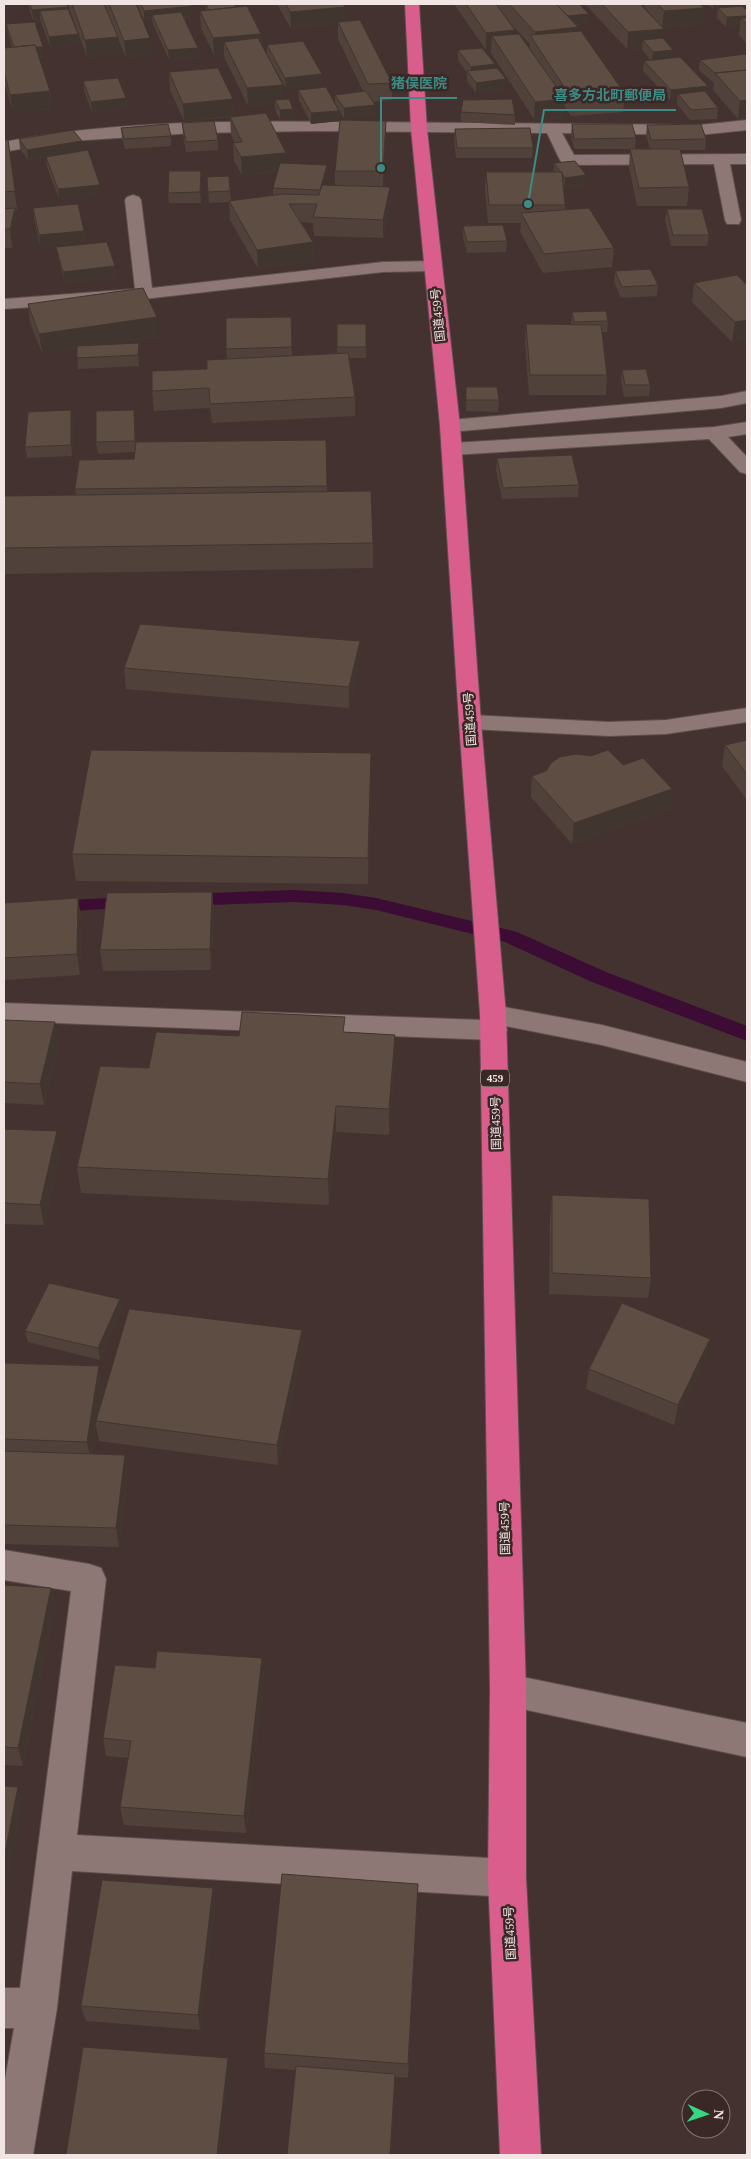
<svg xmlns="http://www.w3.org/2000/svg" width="751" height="2159" font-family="'Times New Roman','Noto Sans JP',serif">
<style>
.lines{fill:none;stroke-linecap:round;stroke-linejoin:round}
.stream{fill:#3c0c35;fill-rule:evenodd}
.minor-casing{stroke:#5e4e4d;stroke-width:2}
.highway-casing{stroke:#5e4e4d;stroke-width:2}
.minor{fill:#8e7876;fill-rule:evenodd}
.highway{fill:#da5e8b;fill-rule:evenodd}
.wall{fill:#50423a;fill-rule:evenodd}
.shaded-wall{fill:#41362f}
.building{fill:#5d4d43;stroke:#41362f}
.labels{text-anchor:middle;stroke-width:5;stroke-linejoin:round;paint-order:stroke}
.shield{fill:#3a2826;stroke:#baacaa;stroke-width:1}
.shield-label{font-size:11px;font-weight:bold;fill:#f1e5e3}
.street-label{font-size:12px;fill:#f1e5e3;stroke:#3a2826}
.leader{fill:none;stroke:#3c8c85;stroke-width:2}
.callout-dot{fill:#3c8c85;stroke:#3a2826;stroke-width:2}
.callout-label{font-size:14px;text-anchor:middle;font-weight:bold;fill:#3c8c85;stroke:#3a2826;stroke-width:5;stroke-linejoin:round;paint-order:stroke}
</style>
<rect width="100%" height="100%" fill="#443230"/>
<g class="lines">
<path class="stream" d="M293,890L343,893L376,898L517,932L606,972L747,1026V1041L592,982L505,942L376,910L343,905L293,902L185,906L179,904L176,900L179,896L185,894Z
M132,897L138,899L141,903L138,907L4,915V903Z"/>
<defs>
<path id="minor" d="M747,120V130L699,135L562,133L574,155L747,154V164H730L741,220L739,224H727L725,220L714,164L568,165L562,163L560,160L547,133L314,131L194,133L56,142L4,152V142C122,119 249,121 370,122C479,123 589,124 699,125Z
M133,195L139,197L141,200L152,288L383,262L433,261L439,262L442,266L439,270L433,271L383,272L144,299L4,309V299L135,289L125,200L127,197Z
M747,391V403L721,408L450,432L443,430L440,426L443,422L450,420L721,396Z
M747,422V434L728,437L747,457V474L740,472L709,439L452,455L445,453L442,449L445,445L452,443L714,427Z
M747,708V722L666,734L609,736L470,729L462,727L459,722L462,717L470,715L609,722L666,720Z
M4,1003L483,1020L480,1014L484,1007L493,1005L602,1025L747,1062V1082L602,1045L505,1026L507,1030L504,1037L494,1040L4,1021Z
M4,1550L89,1564L101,1568L106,1579L77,1835L507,1859L520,1865L526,1878L520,1891L507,1897L72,1871L57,2008L33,2155H4V2085L14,2028H4V1988H20L71,1591L4,1580Z
M508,1674L747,1723V1757L508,1706L496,1702L490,1690L496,1678Z"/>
<path id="highway" d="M405,4H419L427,129L460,426L481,722L506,1014L526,1690V1878L541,2155H500L488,1878L490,1690L480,1014L459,722L440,426L411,129Z"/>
</defs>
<use href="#minor" class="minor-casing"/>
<use href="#highway" class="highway-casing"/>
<use href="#minor" class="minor"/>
<use href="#highway" class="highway"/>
</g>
<path class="wall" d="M29,4H66L78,34L79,44L50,47L40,19L33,20L30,11Z
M68,4H104L118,37L119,54L87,57L69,8Z
M105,4H136L150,38L152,56L126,58L105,7Z
M138,4H190L192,6V16L184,17L198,48L199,58L169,60L153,24L152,20H144L138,6Z
M277,4H343L346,21L392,83V100L373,102L375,115L344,118L338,108L339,111V121L311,124L299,100L298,90L335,104V95L363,91L338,39V24L291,29Z
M454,4H579L588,23L576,25L578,31L625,94L623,112L571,116L564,106V117L534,119L491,53V50H486ZM510,23L530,44V48L515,34V30Z
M585,4H640L655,20L643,4H700L704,8L702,25L663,28V39L672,58L707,94L718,108L717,119L690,120L677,104V100H670L643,71L644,61L650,60L642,49V48L627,49Z
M708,4H740V6L747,11V44L739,35L740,26L726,27L717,18L718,9H713Z
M206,5L236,7L261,34L262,45L283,100L293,109L294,119L280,120L275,110V103L248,106L225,59L224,54L214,55L201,28L200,11L206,10Z
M6,24L45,56L39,57L50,91L52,109L13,112L4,82V48L12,47L8,34Z
M267,45L323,84L286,88L267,55Z
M458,50L495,64V68L505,90L476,93L467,81V73L458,60Z
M747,56V118L738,119L713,90L714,83L699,70L700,60Z
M169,72L233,99L234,116L286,153V164L327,175L324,185H335V171L386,139L383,187L390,206L383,238L314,236L313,223L301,222L313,242L314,261L258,269L230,220L229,202L209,203L207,177L230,191L231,201L273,195V188L278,172L242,175L234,161L233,143H235L231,135L230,117L184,121L170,90Z
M83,81L126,98L127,108L92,112L84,91Z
M461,112L515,115V125L461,122Z
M182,123L218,140V150L186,152L183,134Z
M572,124L636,138L635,149H574L571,135Z
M647,125L706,139L705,150H680L689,187L687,206H637L629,167L630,149H650L646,135Z
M121,128L171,136V146L125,149L122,138Z
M455,129L533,148L532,158H456L454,139Z
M19,139L83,151L101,195L59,199L47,167L46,157L28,160L20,149Z
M4,140H8L17,209L15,210L17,227L12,248H4Z
M554,163L585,186L564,188L563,187L565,205V210L614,248L612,267L543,273L520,232L521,223H488L485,190L486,172H554Z
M202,181L201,203H169L168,193Z
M33,208L84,231L85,241L40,246L34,219Z
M667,209L709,235L707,246H671L665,220Z
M463,226L507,241L506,252L467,253L463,237Z
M56,247L115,266L116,277L65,283L58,258Z
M615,271L658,285L657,296L621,298L614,282Z
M694,283L747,285V339L732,342L692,302Z
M28,304L159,337L98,345L140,355L139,366L78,369L77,348L42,353L30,323Z
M572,312L608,321L607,332H602L607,375L606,395H529L525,344L526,324L571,325Z
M291,317L292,356L337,354V324H366V358H349L355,397V416L212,423L210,408L154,411L152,391L207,369L227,359L226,349Z
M622,370L650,385L649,396L624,397L621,381Z
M466,387L499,400L498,412L466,411Z
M71,410L73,422L72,456L27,458L25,447Z
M135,421L136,443L326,440L327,492L373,543V568L4,574V496L76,495L75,489L134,459V452L98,454L96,442Z
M497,458L579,485L578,497L502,499L496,470Z
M360,641V662L349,708L126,689L124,668Z
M747,740V800L722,766L725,745Z
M623,765L672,789L670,810L572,844L531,797L532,776Z
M371,779L368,884L76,881L72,854Z
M212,892L214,913L211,970L103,971L100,950Z
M78,898L81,920L80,975L4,980V903Z
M4,1020L59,1043L44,1105L4,1103Z
M345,1032L395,1035V1061L389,1135L336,1132L329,1205L81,1193L77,1167L149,1068L239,1036Z
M4,1129L60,1152L44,1225L4,1224Z
M552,1195L651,1278L648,1298L549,1294L550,1216Z
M120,1299L122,1310L100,1360L28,1342L25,1331Z
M302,1330L303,1350L278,1465L99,1441L96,1425L92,1454L125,1455L128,1474L119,1547L4,1544V1363L103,1386L99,1411Z
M706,1359L674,1425L586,1389L589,1369Z
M4,1585L51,1588L55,1607L23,1766L4,1765Z
M262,1658L264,1677L246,1833L124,1825L120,1807L128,1758L106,1756L103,1738L155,1668Z
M418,1884L408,2078L395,2077L391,2155H287L296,2070L265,2068L264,2053Z
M215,1905L200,2030L86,2021L81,2006Z"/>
<path class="shaded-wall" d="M713,4H740V7L713,9Z
M192,6V16L154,20L152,15V20H144V11Z
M68,7L69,16L40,11V19L33,20L32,10Z
M345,7L346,24L338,22V24L291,29L290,12Z
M704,8L702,25L662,28L664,11Z
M589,14L588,23L565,26L566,16Z
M747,16V24L741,18L740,26L726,27L727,17Z
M578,27L577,44L534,41L535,32Z
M664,29L662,46L643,40L642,48L627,49L628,32Z
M515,30V47L492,36L491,50H486V33Z
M78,34L79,44L50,47L49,37Z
M261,34L262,51L224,42V54L214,55L213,38Z
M118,37L119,54L87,57L85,40Z
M150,38L152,56L126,58L124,41Z
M43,47L45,56L15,59L14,49Z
M198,48L199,58L169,60L168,50Z
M673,50L672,60L652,62L653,52Z
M495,64V74L471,76V67Z
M322,74L323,84L286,88L285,78Z
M506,79L505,90L476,93V83Z
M283,85V102L275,100V103L248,106L247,88Z
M708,86L707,96L678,94L677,100H670L671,90Z
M50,91L52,109L13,112L10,95Z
M126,98L127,108L92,112L91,102Z
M233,99L234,116L184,121L183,104Z
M565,99L564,117L534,119L535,102Z
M747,100V118L738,119L740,101Z
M375,105V115L344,118V108Z
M293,109L294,119L280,120V110Z
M339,111V121L311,124V113Z
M386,121V139L383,189V171Z
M82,141L83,151L28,160L27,150Z
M286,153L287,171L242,175L241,157Z
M327,165V175L320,200V190Z
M201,171L202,181L201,203L200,192Z
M586,175L585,186L564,188L565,178Z
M100,185L101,195L59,199L58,189Z
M390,187V206L383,238V220Z
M15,208L17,227L12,248L10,229Z
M84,231L85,241L40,246L39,235Z
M313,242L314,261L258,269L257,250Z
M115,266L116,277L65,283L63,272Z
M157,317L159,337L42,353L39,334Z
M747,320V339L732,342L735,322Z
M139,343L140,355L139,366L138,355Z
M4,404L6,421H4Z
M71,410L73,422L72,456L71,445Z
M134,410L135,421L136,452L135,441Z
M360,641V662L349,708V687Z
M371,753V779L368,884V858Z
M672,789L670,810L572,844L574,823Z
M212,892L214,913L211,970L210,949Z
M78,898L81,920L80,975L77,954Z
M55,1022L59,1043L44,1105L40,1084Z
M395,1035V1061L389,1135V1109Z
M336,1106V1132L329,1205L328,1179Z
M57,1131L60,1152L44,1225L40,1205Z
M120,1299L122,1310L100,1360L98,1348Z
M302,1330L303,1350L278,1465L277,1445Z
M710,1339L706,1359L674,1425L678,1405Z
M99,1366L103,1386L97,1421H96V1425L91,1461L87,1442Z
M125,1455L128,1474L119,1547L116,1528Z
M51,1588L55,1607L23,1766L18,1748Z
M262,1658L264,1677L246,1833L244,1816Z
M18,1787L23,1805L4,1903V1858Z
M213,1888L215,1905L200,2030L198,2015Z
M228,2058L230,2072L221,2155H217Z
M395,2074L391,2155H390Z"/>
<path class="building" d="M30,4H66L68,7L32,10Z
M72,4H104L118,37L85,40Z
M109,4H136L150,38L124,41Z
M141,4H190L192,6L144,11Z
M215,4H234L236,7L209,10L206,5Z
M286,4H343L345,7L290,12Z
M466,4H496L515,30L486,33Z
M509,4H556L578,27L535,32Z
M556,4H579L589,14L568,16Z
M602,4H640L664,29L628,32Z
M658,4H700L704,8L664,11Z
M247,6L261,34L213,38L200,11Z
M742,6L747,11V16L727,17L718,8Z
M68,9L78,34L49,37L40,11Z
M181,12L198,48L168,50L152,15Z
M741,18H747V24Z
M360,20L392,83L368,84L338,22Z
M35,22L43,47H36L35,45L14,47L6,24Z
M581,31L625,94L572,99L530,35Z
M519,34L565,99L535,102L492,36Z
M258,38L283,85L247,88L224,42Z
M663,38L673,50L653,52L643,40Z
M303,41L322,74L285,78L267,45Z
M35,45L50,91L10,95L4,72V48Z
M482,48L495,64L471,67L458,50Z
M745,54L747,56V70L715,73L700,60Z
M680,57L708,86L671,90L644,61Z
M218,68L233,99L183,104L169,72Z
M497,68L506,79L476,83L467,71Z
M747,70V100L740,101L715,73Z
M118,78L126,98L91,102L83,81Z
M326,87L339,111L311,113L298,90Z
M366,91L375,105L344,108L335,95Z
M705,91L718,108L691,110L678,94Z
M289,99L293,109L280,110L275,100Z
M512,99L515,115L461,112L463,100Z
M266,113L286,153L241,157L233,143L242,142L230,117Z
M340,120L386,121L383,171H335Z
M214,121L218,140L186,142L182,123Z
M168,124L171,136L124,139L121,128Z
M572,124H632L636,138L574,139Z
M701,124L706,139L651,140L647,125Z
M530,128L533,148H457L455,129Z
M73,130L82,141L27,150L19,139Z
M4,140H8L15,191L4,192Z
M630,149H680L689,187L639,188Z
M88,150L100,185L58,189L46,157Z
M575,161L586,175L565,178L554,163Z
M280,163L327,165L320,190L273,188Z
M169,171H201L200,192L168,193Z
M486,172H562L565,205H489Z
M229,176L230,191L208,192L207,177Z
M322,185L390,187L383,220L313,217L317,204H289L313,242L257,250L229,201L283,194L319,195Z
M78,204L84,231L39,235L33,208Z
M15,208L10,229H4V209Z
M589,208L614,248L544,254L521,213Z
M667,209H702L709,235H673Z
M503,225L507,241L467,242L463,226Z
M107,242L115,266L63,272L56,247Z
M650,269L658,285L622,287L615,271Z
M737,275L747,285V320L735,322L694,283Z
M143,288L157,317L39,334L28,304Z
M606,311L608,321L574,322L572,312Z
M291,317L292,347L226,349V318Z
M337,324H366V347H337Z
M526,324L601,325L607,375H530Z
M139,343L138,355L77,358V346Z
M348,353L355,397L210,404L209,388L152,391V371L207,369V360Z
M646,369L650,385H625L622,370Z
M466,387H497L499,400H466Z
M71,410V445L25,447L28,412Z
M134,410L135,441L96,442V411Z
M326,440L327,486L75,489L79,460L134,459L136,442Z
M572,455L579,485L503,488L497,458Z
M371,491L373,543L4,548V496Z
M140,624L360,641L349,687L124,668Z
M747,740V774L725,745Z
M91,750L371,753L368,858L72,854Z
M608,750L623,765L643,758L672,789L574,823L532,776L546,771L551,763L560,757L576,754L591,756Z
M212,892L210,949L100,950L107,893Z
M78,898L77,954L4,958V903Z
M242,1012L345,1017L343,1032L395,1035L389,1109L336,1106L328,1179L77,1167L100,1066L149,1068L156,1032L239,1036Z
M4,1020L55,1022L40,1084L4,1082Z
M4,1129L57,1131L40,1205L4,1203Z
M552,1195L649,1199L651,1278L552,1273Z
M49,1283L120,1299L98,1348L25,1331Z
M622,1303L710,1339L678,1405L589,1369Z
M129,1309L302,1330L277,1445L96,1421Z
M4,1363L99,1366L87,1442L4,1439Z
M4,1451L125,1455L116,1528L4,1525Z
M4,1585L51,1588L18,1748L4,1747Z
M157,1651L262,1658L244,1816L120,1807L131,1741L103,1738L115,1665L155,1668Z
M4,1786L18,1787L4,1858Z
M282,1874L418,1884L408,2064L264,2053Z
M102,1880L213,1888L198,2015L81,2006Z
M83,2047L228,2058L217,2155H66Z
M296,2066L395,2074L390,2155H287Z"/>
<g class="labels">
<rect class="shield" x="481" y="1069.5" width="28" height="17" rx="4"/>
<g class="shield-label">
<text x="495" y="1082">459</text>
</g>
<g class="street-label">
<text transform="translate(438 315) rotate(-96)" y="4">国道459号</text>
<text transform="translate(470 719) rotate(-94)" y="4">国道459号</text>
<text transform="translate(496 1123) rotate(-91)" y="4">国道459号</text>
<text transform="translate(505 1528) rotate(-91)" y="4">国道459号</text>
<text transform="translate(510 1933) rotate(-93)" y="4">国道459号</text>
</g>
</g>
<path class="leader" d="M381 168L381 98H457M528 204L544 110H676"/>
<g class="callout-dot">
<circle cx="381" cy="168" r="5"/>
<circle cx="528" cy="204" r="5"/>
</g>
<g class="callout-label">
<text x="419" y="88">猪俣医院</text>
<text x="610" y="100">喜多方北町郵便局</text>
</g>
<rect width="751" height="2159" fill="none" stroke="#f1e5e3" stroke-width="10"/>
<g transform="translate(706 2114) rotate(93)"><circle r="24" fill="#3a2826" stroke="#837472"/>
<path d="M0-4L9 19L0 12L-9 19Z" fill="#32d882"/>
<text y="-8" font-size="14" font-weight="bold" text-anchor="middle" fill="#f1e5e3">N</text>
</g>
</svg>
